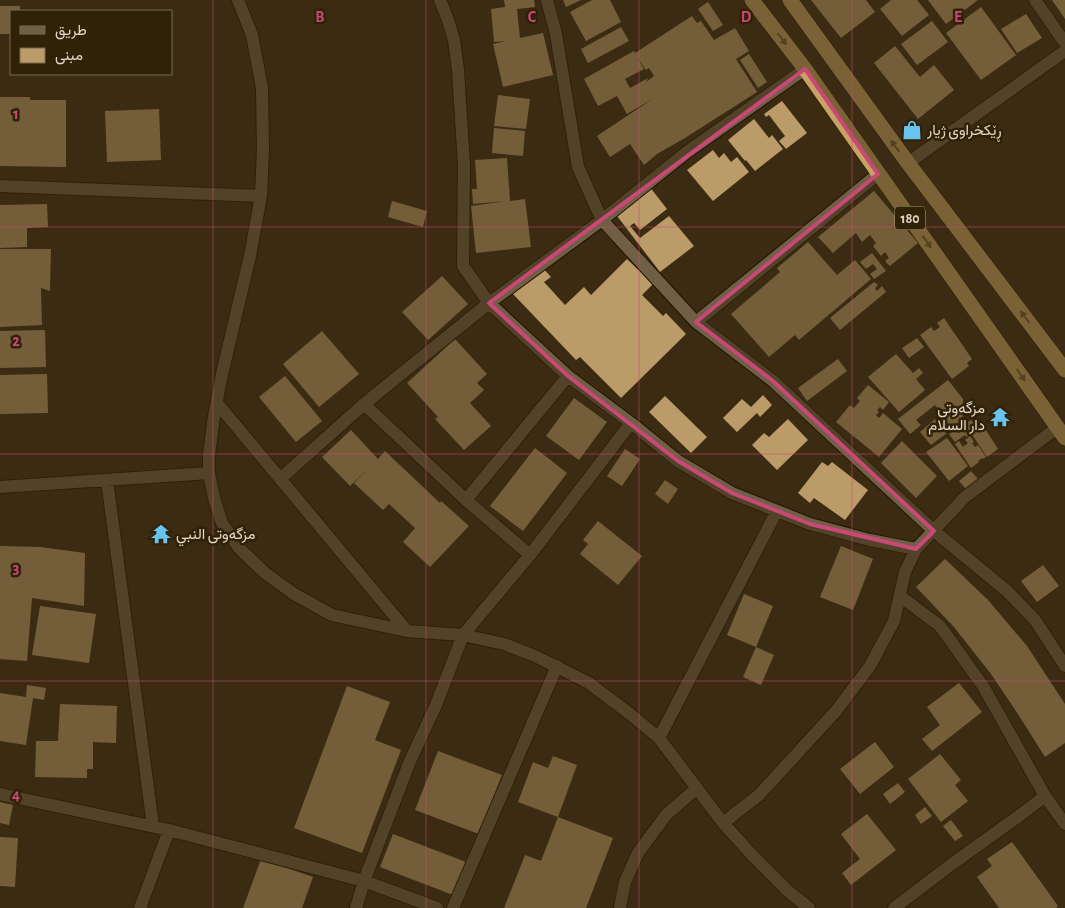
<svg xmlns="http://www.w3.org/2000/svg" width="1065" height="908" font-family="'Alegreya Sans',Vazirmatn,sans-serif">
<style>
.building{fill:#bb9c68;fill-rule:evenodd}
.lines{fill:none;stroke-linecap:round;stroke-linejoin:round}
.minor-casing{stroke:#211300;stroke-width:14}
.highway-casing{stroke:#211300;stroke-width:16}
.minor{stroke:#6f5f44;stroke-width:12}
.highway{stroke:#c8a262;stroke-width:15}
.oneway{fill:#745c30}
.marked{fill:none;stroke:#ca4876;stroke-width:4;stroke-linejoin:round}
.grid{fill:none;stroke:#ca4876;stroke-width:1;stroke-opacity:0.55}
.labels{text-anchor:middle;stroke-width:5;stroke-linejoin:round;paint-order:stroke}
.shield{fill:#302207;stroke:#aba18e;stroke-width:1}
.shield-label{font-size:14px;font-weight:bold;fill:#e0d7c8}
.poi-label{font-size:15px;fill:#e0d7c8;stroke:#302207;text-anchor:start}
.grid-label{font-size:16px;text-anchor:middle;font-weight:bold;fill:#ca4876;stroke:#302207;stroke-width:5;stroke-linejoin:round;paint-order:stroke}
</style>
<rect width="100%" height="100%" fill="#3a2b12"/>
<path class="building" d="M504,0H534L535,7L517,9L520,38L543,33L553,75L503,87L493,44L506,41L494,42L491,9L505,7Z
M563,0H581L566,7Z
M592,0H610L621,22L586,41L570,12Z
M811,0H866L875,12L841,38Z
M891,0H917L929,15L902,36L880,9Z
M928,0H978L946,24Z
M1052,0H1065V19Z
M708,2L723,25L713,31L698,9Z
M0,6H20V11H11V34H0Z
M981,7L1016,55L981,80L946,33Z
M1026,14L1042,38L1017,53L1001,29Z
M692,16L697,23L701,21L714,40L735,28L749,51L736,59L757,92L685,138L657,154L644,165L630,144L610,157L597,136L654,98L627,114L617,96L598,106L584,79L634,51L635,53ZM637,57L646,70L649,68L654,76L646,82L648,78L630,88L625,79L644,69Z
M932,21L948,42L917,65L901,44Z
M621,27L629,41L588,63L581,49Z
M895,46L920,77L934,65L954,90L918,119L874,63Z
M749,54L767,82L758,88L740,60Z
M498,95L530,99L526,129L494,126Z
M0,97H30V100H66V167L0,166Z
M782,101L807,133L786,149L779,141L785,136L769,115L766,117L764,114Z
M159,109L161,160L107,162L105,111Z
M754,119L769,138L772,135L783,149L755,171L746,160L745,161L728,140Z
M494,128L525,131L523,156L492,153Z
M713,150L719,158L724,153L731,162L737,157L749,172L713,201L687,170Z
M507,158L510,201L525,199L531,247L476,253L471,206L506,201L473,204L472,189H477L475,160Z
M649,186L667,209L640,230L634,223L630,226L640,238L669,216L694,246L660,272L614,212Z
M874,191L918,243L890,266L885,261L889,258L885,252L881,256L873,246L876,243L870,235L862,242L856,233L833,253L818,237Z
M392,201L427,211L423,227L388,217Z
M47,204L48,227L27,228V247L0,248V205Z
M808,242L837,275L855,260L871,279L799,340L795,335L769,357L731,314L780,272L777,268Z
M0,249H51L50,291L41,288L42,325L0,327Z
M872,253L886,271L874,279L870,274L877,269L873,264L866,269L860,262Z
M627,259L653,284L642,295L663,316L666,313L686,334L621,398L580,357L576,360L513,294L542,267L551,277L544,282L565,305L584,287L591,295Z
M442,276L468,304L428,340L402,312Z
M874,282L878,285L875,288L877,291L882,286L886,292L840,330L830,318Z
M944,318L972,359L967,363L969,366L952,379L920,335L931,327L934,331L940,327L937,323Z
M45,330L46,367L0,368V331Z
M322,331L359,374L319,407L283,364Z
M917,338L924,347L909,358L902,348Z
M455,339L487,374L477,383L484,390L470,403L491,426L464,450L435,419L438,417L407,383Z
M896,354L913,373L919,368L923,373L916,379L925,390L899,412L868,377Z
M838,359L847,371L807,401L798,388Z
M47,374L48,413L0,414V375Z
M285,376L322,421L296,442L259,397Z
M948,380L963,399L962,422L949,431L946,426L948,422L935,405L916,420L921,425L910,434L898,419Z
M868,385L889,402L883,410L880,407L877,410L879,412L876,415L879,418L883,413L902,429L879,457L836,422L850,405L854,408L860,401L857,398Z
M763,395L772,405L760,417L757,413L737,432L723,418L742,399L751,407Z
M665,396L707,437L691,453L649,412Z
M574,398L607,422L579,460L546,436Z
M788,419L808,440L777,470L752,445L764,433L769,437Z
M935,419L947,433L931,445L920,432Z
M971,420L975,425L980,421L998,449L987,457L965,424Z
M963,424L970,434L966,437L965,435L955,442L949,434Z
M351,430L378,459L385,451L440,503L441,501L469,526L430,567L403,542L415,528L389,504L383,510L354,483L370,467L350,486L322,457Z
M970,436L974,442L972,443L975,447L978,445L986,457L983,459L982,458L978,461L979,462L971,468L955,444L959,441L963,447L968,443L965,440Z
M947,438L968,466L949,481L926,452Z
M902,441L937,476L916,498L881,463Z
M535,448L567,473L523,531L490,506Z
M625,449L640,459L622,486L607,476Z
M822,462L828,466L832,462L868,490L845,520L814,498L810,503L798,493Z
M971,471L978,479L966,489L959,481Z
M665,480L678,489L668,504L655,494Z
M598,521L642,556L618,585L580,554L588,544L583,540Z
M0,546L40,547L85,553L84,606L32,598L27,661L0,659Z
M841,546L873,559L853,610L820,597Z
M945,559L988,600L1027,646L1065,704V743L1045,757L1018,714L991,674L954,627L916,587Z
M1043,565L1059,586L1037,602L1021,581Z
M744,594L773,606L756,647L774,655L761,685L743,677L756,647L727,635Z
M40,606L96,614L89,663L32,655Z
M959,683L982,712L932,751L922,739L940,725L927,707Z
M27,685L46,688L44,700L33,698L26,745L0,741V693L26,697Z
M347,686L390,702L375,740L401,750L362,853L294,828Z
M60,704L117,706L116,743L93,742V769H87V778L35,777L36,741H58Z
M875,742L894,767L860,794L840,769Z
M438,751L502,775L479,834L415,810Z
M940,754L961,780L955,785L968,801L941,822L908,779Z
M553,756L577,765L558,817L518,802L533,762L548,768Z
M898,783L905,792L890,804L883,794Z
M0,802L13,805L9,825L0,823Z
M925,807L932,816L921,824L915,815Z
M867,814L896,850L851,885L842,873L860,859L841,834Z
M558,817L613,838L586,908H504L525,855L541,861Z
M951,820L963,836L955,841L943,826Z
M393,834L466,862L453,895L380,867Z
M0,837L18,838L15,887L0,886Z
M1012,842L1058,906L1056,908H999L977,877L992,866L987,859Z
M261,859L313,877L302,908H243Z"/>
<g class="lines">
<defs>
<path id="minor" d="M238,0L252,35L262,88L263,149L261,196L250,256L222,374L214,416L209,455V473L214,498L222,523L239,548L265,573L294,594L332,615L407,631L463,635L504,644L535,656L589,683L630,714L659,738L723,823L753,856L788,891L809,908
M440,0L448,20L454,40L458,70L464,165L463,266L489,303L568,376L631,423L678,461L732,493L810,524L870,540L916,549
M547,0L556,34L578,167L602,220L696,322L773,381L934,531L1007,591L1035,620L1065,666
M1035,0L1065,43
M908,163L1065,51
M0,186L261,196
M696,322L878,174
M217,403L407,631
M364,404L466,500L530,555
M280,479L364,404L489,303L602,220L687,152L805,69
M107,480L153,826
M0,487L209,473
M466,500L568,376
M900,596L940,626L983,686L1045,796L1065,824
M659,738L777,511
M0,794L169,830L364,881L437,908
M723,823L759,795L836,711L870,666L894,621L905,572L916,549L965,497L1058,427
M140,908L169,830
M356,908L364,881L410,761L436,705L463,635L530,555L631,423
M453,908L557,666
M620,908L625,882L638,853L666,815L697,788
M894,908L952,864L1019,816L1045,796"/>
<path id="highway" d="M752,0L805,69L1065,438
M790,0L908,163L1065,370"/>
</defs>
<use href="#minor" class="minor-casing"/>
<use href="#highway" class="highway-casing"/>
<use href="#minor" class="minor"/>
<use href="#highway" class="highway"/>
</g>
<defs><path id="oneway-solid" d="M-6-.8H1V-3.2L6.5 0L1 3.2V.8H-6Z" transform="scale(1.25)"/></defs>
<g class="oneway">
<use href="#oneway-solid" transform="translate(782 39) rotate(53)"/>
<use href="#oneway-solid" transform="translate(895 146) rotate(-126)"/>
<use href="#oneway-solid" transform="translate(927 242) rotate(55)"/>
<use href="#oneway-solid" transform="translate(1025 317) rotate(-127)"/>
<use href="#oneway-solid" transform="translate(1021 375) rotate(55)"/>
</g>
<path d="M0 0H1065V908H0ZM805,69L878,174L696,322L773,381L934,531L916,549L810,524L732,493L678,461L568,376L489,303Z" fill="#3a2b12" fill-opacity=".55" fill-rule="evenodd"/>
<path class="marked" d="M805,69L878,174L696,322L773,381L934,531L916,549L810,524L732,493L678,461L568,376L489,303Z"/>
<path class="grid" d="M213,0V908M426,0V908M639,0V908M852,0V908M0,227H1065M0,454H1065M0,681H1065"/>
<defs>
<symbol id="shop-bare" viewBox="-9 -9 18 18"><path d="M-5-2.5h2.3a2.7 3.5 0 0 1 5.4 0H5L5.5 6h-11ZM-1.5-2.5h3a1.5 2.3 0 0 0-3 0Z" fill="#66c4ef" stroke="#302207" stroke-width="2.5" paint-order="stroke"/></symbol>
<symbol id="temple-bare" viewBox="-9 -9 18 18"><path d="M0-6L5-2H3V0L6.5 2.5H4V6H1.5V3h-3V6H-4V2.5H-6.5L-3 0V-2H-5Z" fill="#66c4ef" stroke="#302207" stroke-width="2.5" paint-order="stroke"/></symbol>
</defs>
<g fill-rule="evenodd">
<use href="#shop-bare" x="898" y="116" width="28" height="28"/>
<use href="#temple-bare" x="986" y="403" width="28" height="28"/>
<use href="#temple-bare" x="147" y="520" width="28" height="28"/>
</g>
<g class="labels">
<rect class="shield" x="895" y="206.5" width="30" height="23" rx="4"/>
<g class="shield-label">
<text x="910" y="223">180</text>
</g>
<g class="poi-label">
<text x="927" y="135">ڕێکخراوی ژیار</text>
<text x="985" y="413" text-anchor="end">مزگەوتی<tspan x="985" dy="17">دار السلام</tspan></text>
<text x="176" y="539">مزگەوتی النبي</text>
</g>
</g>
<g class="grid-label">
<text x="320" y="22">B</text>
<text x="532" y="22">C</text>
<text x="746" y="22">D</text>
<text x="958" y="22">E</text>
<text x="16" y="119">1</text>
<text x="16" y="346">2</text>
<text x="16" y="573">3</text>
<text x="16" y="800">4</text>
</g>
<rect x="10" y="10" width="162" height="65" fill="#302207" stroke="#766a54"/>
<rect x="20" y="26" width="25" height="8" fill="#6f5f44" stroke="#766a54"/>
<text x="55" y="35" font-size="15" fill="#e0d7c8">طريق</text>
<rect x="20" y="48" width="25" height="15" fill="#bb9c68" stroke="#766a54"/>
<text x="55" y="60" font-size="15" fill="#e0d7c8">مبنى</text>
</svg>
